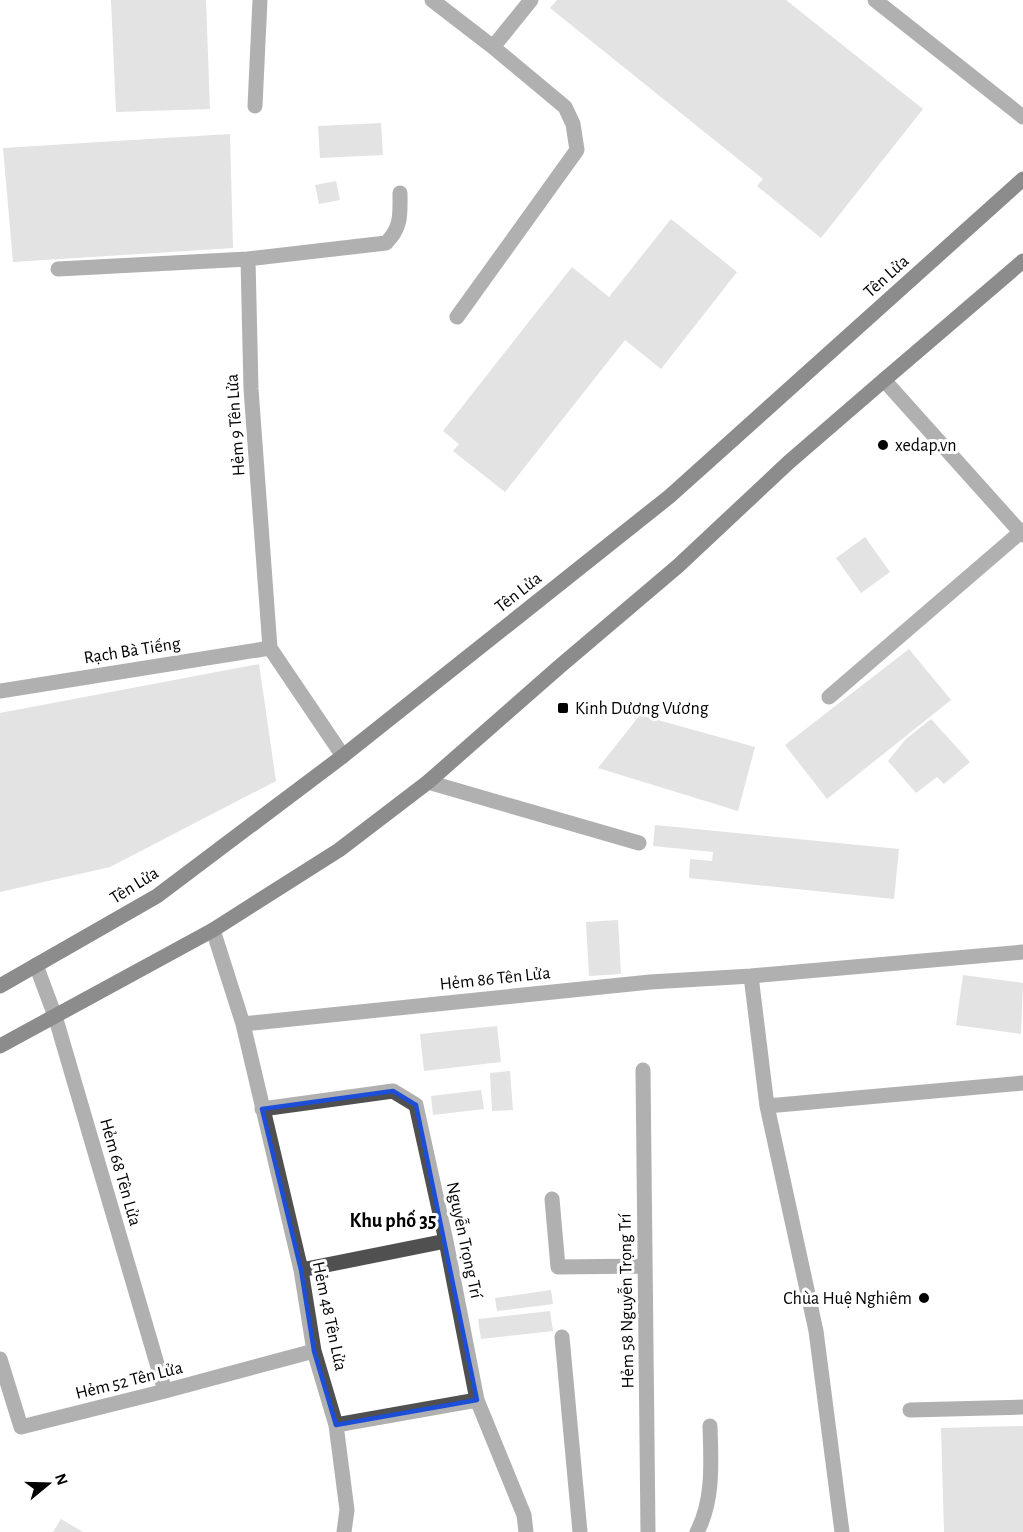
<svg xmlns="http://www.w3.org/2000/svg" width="1023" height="1532" font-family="'Alegreya Sans',sans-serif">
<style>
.building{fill:#c0c0c0}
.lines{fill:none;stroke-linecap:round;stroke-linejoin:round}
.minor{stroke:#505050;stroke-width:15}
.major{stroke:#000;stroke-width:15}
.marked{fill:none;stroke:#1d4ed8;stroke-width:4.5;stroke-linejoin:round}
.poi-dot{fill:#000;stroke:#fff;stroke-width:2}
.labels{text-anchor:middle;stroke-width:6;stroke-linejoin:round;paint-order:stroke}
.street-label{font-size:18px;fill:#000;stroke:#fff}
.poi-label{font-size:18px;fill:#000;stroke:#fff;text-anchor:start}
.neighbourhood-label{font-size:20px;font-weight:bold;fill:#000;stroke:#fff}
</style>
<rect width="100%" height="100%" fill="#fff"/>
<path class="building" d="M111,0H206L210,109L116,112Z
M557,0H786L923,109L821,238L757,186L763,179L550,8Z
M381,123L383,155L320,158L318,126Z
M230,134L233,248L13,262L3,148Z
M336,181L340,200L319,204L315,185Z
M671,219L737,272L661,369L625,340L505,492L453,451L459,444L443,431L572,267L609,297Z
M865,537L890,572L861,593L836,558Z
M909,649L951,700L827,799L785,745Z
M259,664L276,781L110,867L0,892V713Z
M640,715L755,747L738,811L598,768Z
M931,719L970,762L944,784L937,777L916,793L888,761L906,739Z
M655,825L899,849L894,899L689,878L690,859L712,861L713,852L653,846Z
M618,920L621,974L589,976L586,922Z
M963,975L1023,983L1021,1034L956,1025Z
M497,1026L501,1062L424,1071L420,1034Z
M510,1071L513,1110L492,1111L490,1073Z
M481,1090L484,1109L433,1115L431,1096Z
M551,1290L553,1304L497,1311L495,1298Z
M550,1311L553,1331L481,1339L478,1319Z
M1023,1426V1532H944L941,1428Z
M61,1519L83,1532H53Z"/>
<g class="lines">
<path class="minor" d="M432,0L493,47
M875,0L1023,117
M255,106L260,0
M248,259L386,243C402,227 400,214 400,193
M58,269L248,259L251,389L270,648L343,756
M457,317L577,150L573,124L565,107L493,47L531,0
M884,380L1023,535
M0,691L270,648
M829,697L1023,530
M428,782L639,843
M213,930L243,1024L301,1270L314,1351L336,1425L347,1510L344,1532
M36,965L55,1016L165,1391
M751,976L767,1106L816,1331L842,1532
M243,1024L650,982L751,976L1023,952
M643,1070L648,1532
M767,1106L1023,1083
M262,1109L393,1091L416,1105L446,1241L477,1400L524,1515L526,1532
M552,1199L558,1267L645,1266
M301,1270L446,1241
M562,1337L580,1532
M0,1359L21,1427L165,1391L314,1351
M910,1410L1023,1407
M336,1425L477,1400
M697,1532C714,1500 711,1461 710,1426"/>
<path class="major" d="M0,986L157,896L343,756L670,496L1023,179
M0,1046L213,930L339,850L428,782L559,667L678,566L789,462L884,380L1023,261"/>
</g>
<path d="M0 0H1023V1532H0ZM393,1091L416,1105L477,1400L336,1425L314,1351L301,1270L262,1109Z" fill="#fff" fill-opacity=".55" fill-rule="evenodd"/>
<path class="marked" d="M393,1091L416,1105L477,1400L336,1425L314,1351L301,1270L262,1109Z"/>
<g class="poi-dot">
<circle cx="883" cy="445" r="6"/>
<rect x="557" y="702" width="12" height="12" rx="3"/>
<circle cx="924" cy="1298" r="6"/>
</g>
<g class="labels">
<g class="street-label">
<text transform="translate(886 276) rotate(-42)" y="6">Tên Lửa</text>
<text transform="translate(235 425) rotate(-94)" y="6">Hẻm 9 Tên Lửa</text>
<text transform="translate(518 592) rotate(-38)" y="6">Tên Lửa</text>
<text transform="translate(132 650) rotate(-9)" y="6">Rạch Bà Tiếng</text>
<text transform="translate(134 885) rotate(-32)" y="6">Tên Lửa</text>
<text transform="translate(495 978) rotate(-6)" y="6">Hẻm 86 Tên Lửa</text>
<text transform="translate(121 1172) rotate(74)" y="6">Hẻm 68 Tên Lửa</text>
<text transform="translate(465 1240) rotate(78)" y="6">Nguyễn Trọng Trí</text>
<text transform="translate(626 1301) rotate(-91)" y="6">Hẻm 58 Nguyễn Trọng Trí</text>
<text transform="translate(330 1316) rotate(78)" y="6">Hẻm 48 Tên Lửa</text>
<text transform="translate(129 1380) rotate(-14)" y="6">Hẻm 52 Tên Lửa</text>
</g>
<g class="poi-label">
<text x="895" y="451">xedap.vn</text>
<text x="575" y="714">Kinh Dương Vương</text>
<text x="912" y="1304" text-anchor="end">Chùa Huệ Nghiêm</text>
</g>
<g class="neighbourhood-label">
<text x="393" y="1227">Khu phố 35</text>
</g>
</g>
<g transform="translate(48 1484) rotate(71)" stroke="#ffffff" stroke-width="4.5" paint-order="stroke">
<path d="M0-4.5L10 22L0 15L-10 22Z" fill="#000000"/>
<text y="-9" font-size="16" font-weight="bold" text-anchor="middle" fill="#000000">N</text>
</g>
</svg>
